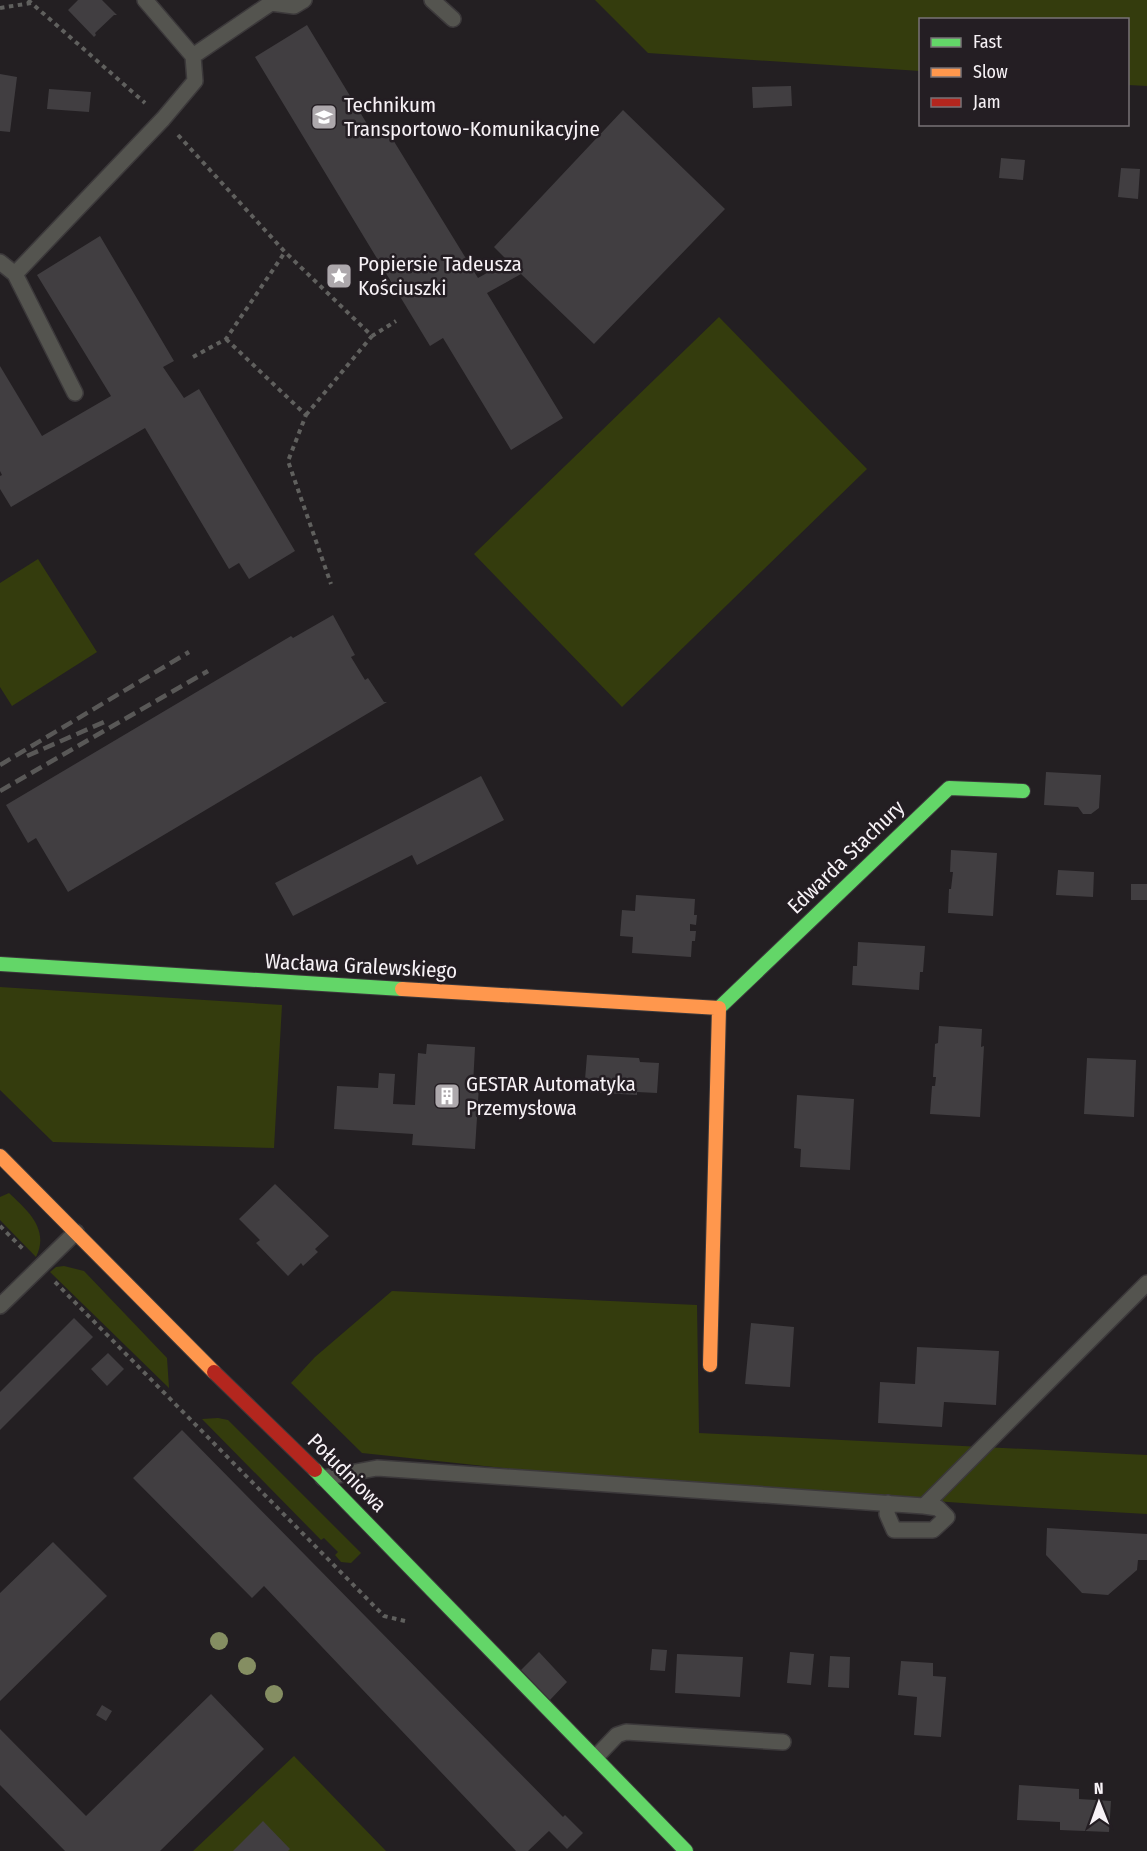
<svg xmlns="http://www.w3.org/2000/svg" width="1147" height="1851" font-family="'Fira Sans Condensed',sans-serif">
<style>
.green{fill:#343c0d}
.building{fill:#413e41}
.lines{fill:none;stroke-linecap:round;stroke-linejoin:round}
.lane-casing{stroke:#3c393b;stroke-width:18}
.fast-casing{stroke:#3c393b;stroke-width:16}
.slow-casing{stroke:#3c393b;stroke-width:16}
.jam-casing{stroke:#3c393b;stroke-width:16}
.path{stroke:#60605e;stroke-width:4;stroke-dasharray:4.5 4.5;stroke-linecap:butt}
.lane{stroke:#54544f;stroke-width:15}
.fast{stroke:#63d668;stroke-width:14}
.slow{stroke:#ff974d;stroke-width:14}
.jam{stroke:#b3261e;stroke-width:14}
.rail{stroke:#595857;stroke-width:4.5;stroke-dasharray:12 6;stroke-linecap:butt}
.tree{fill:#858e62}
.labels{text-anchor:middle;stroke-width:5;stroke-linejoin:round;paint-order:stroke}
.poi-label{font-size:21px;fill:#f7f2f6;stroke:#241e23;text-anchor:start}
.street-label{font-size:21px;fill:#f7f2f6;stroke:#241e23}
</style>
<rect width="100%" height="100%" fill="#231f22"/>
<path class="green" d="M595,0H1147V86L1128,85V20H920V71L648,53Z
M719,317L867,469L622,707L474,554Z
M38,559L97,652L12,706L0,687V583Z
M0,987L282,1005L274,1148L53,1142L0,1090Z
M9,1193C27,1210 50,1229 36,1257L0,1220V1197Z
M64,1266L84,1271L167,1358L169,1388L50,1272L56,1267Z
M392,1291L697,1305L699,1433L1147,1455V1514L991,1505L578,1476L362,1453L291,1383L315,1357Z
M218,1418L228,1420L361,1553L351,1563L341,1562L335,1555L338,1552L324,1538L321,1540L202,1419Z
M294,1756L386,1851H193Z"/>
<path class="building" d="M78,0H102L117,15H114L95,33L96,35L94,37L68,10Z
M307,25L375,137L387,130L478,278L508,261L494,247L623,110L725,209L594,344L521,274L487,293L563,418L511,450L443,338L430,346L255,57Z
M0,74L17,77L10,132L0,131Z
M791,86L792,106L753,108L752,87Z
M49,89L91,92L89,112L47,109Z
M1001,158L1025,160L1023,180L999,178Z
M1121,168L1140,169L1138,199L1118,197Z
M100,236L174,361L163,367L184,398L199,389L295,551L249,579L239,563L229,569L145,428L11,507L0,489V476L2,475L0,471V366L42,436L111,396L37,275Z
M333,615L355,655L351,657L365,680L368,678L384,702H387L68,892L36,838L28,843L6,805L291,636L293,638Z
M1046,772L1101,775L1099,808L1091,814H1083L1078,807L1044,805Z
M481,776L504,820L417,865L412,855L293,916L275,883Z
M951,850L997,853L993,916L948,913L949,889H951L953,872H950Z
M1058,870L1094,872L1093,897L1056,895Z
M1131,884H1147V900H1131Z
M636,895L695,899L694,915H697L696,925L690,924V931H696L695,941H692L691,957L632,953L633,937L620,936L622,910L635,911Z
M858,942L925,946L923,972H920L919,990L852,985L853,966H857Z
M939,1026L982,1029L981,1047L984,1046L980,1117L930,1114L932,1086H935L936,1077H933L935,1044L938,1043Z
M427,1044L475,1047L473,1085L479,1086L475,1149L412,1145L413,1134L334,1129L337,1086L378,1088L379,1073L395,1074L393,1104L415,1105L418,1053L426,1054Z
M587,1055L639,1058L640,1062L659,1063L657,1093L637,1092V1095L584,1092Z
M1087,1058L1136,1060L1134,1117L1084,1114Z
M797,1095L854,1099L850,1170L800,1167L801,1149L794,1148Z
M275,1184L329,1236L315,1249L318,1252L303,1266L301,1263L288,1276L256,1243L260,1240L239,1219Z
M74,1318L93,1337L0,1430V1392Z
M751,1323L794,1327L790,1387L745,1384Z
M917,1347L999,1351L996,1405L944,1402L942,1427L878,1423L880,1382L915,1384Z
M108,1353L124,1369L107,1386L91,1369Z
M182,1430L563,1817L565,1815L583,1833L567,1849L549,1831L528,1851H516L264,1586L252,1598L133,1478Z
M1047,1528L1147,1534V1560H1138L1137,1570L1108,1595L1082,1593L1046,1555Z
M53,1542L107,1596L0,1701V1593Z
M652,1649L667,1650L665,1671L650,1670Z
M539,1652L567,1682L550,1700L521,1670Z
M790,1652L814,1654L811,1685L787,1683Z
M677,1654L743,1657L740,1697L675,1693Z
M830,1656L850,1657L849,1688L828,1687Z
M901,1661L933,1663V1676L946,1677L941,1737L914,1735L917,1697L898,1695Z
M211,1694L264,1749L160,1851H65L0,1785V1729L86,1816Z
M102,1705L112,1711L106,1721L96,1715Z
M1019,1785L1079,1789V1799L1111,1801L1109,1832L1060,1830V1822L1017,1820Z
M263,1821L290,1849L288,1851H233Z"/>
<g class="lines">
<defs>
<path id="lane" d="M432,0L453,19
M193,56L271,3L294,6L304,0
M0,262L15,274L75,393
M15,274L163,119L195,81L193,56L145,0
M0,1306L76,1232
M323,1478L377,1468L924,1506L938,1508L947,1517L933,1530H894L887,1514L888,1503
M924,1506L1147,1283
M596,1757L617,1735L626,1732L783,1742"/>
<path id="fast" d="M0,964L402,989
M719,1008L949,788L1023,791
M315,1470L686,1851"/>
<path id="slow" d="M402,989L719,1008
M0,1156L214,1372
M710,1365L719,1008"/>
<path id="jam" d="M214,1372L315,1470"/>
</defs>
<use href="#lane" class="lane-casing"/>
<use href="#fast" class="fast-casing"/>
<use href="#slow" class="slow-casing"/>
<use href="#jam" class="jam-casing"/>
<path class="path" d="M28,0L145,103
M0,8L31,3
M178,135L285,252L372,336L396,321
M226,339L306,415L288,461L331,584
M193,357L226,339L285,252
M306,415L372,336
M0,1226L25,1251
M55,1282L384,1616L405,1621"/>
<use href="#lane" class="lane"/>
<use href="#fast" class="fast"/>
<use href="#slow" class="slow"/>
<use href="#jam" class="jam"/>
<path class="rail" d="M27,756L104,722
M0,765L189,652
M0,791L208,671"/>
</g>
<g class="tree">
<circle cx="219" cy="1641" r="9"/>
<circle cx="247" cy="1666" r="9"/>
<circle cx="274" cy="1694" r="9"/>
</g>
<defs>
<symbol id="school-square" viewBox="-11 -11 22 22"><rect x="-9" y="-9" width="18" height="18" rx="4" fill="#ada8ac" stroke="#241e23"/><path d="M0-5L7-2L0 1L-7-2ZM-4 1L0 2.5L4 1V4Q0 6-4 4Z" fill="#fff"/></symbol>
<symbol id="sight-square" viewBox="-11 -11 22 22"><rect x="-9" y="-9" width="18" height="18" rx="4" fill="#ada8ac" stroke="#241e23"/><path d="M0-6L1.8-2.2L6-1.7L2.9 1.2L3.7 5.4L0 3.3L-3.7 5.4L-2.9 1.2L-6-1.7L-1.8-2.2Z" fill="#fff"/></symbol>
<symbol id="building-square" viewBox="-11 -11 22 22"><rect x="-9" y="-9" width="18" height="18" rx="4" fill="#ada8ac" stroke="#241e23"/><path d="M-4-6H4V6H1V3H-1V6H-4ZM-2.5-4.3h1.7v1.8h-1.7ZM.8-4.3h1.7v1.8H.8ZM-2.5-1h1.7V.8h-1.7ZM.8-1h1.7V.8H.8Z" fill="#fff"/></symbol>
</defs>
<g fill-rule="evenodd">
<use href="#school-square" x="309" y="102" width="30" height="30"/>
<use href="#sight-square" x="324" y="261" width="30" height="30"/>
<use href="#building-square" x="432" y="1081" width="30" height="30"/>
</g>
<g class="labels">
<g class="poi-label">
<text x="344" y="112">Technikum<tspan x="344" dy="24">Transportowo-Komunikacyjne</tspan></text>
<text x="358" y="271">Popiersie Tadeusza<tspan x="358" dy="24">Kościuszki</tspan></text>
<text x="466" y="1091">GESTAR Automatyka<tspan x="466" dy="24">Przemysłowa</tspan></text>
</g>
<g class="street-label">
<text transform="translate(846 857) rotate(-44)" y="7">Edwarda Stachury</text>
<text transform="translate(361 966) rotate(3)" y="7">Wacława Gralewskiego</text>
<text transform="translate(347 1473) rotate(45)" y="7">Południowa</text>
</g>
</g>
<rect x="919" y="18" width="210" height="108" fill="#241e23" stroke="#787377" stroke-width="1.5"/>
<rect x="931" y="38" width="30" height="9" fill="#63d668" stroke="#787377" stroke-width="1.5"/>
<text x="973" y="48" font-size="18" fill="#f7f2f6">Fast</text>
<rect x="931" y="68" width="30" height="9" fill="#ff974d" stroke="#787377" stroke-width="1.5"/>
<text x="973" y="78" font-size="18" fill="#f7f2f6">Slow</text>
<rect x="931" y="98" width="30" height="9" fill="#b3261e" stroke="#787377" stroke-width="1.5"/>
<text x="973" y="108" font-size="18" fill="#f7f2f6">Jam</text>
<g transform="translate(1099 1803) rotate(359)" stroke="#241e23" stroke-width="4.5" paint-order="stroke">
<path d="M0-4.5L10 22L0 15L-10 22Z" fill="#f7f2f6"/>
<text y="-9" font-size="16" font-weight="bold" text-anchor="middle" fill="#f7f2f6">N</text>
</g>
</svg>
